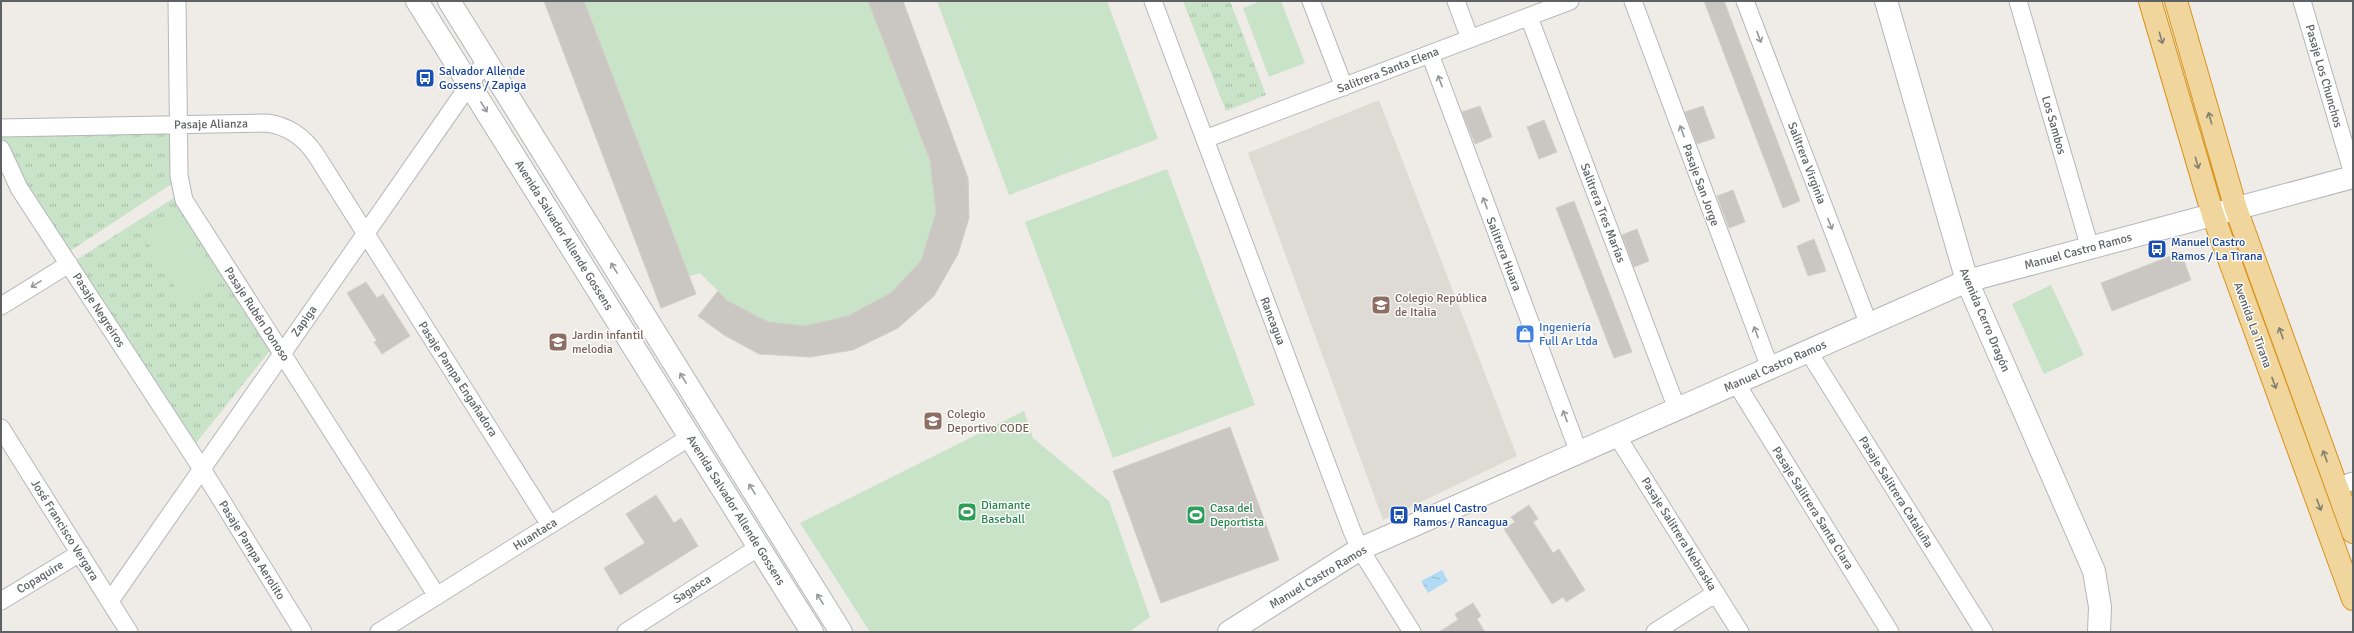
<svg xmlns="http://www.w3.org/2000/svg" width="2354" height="633" font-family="Signika,sans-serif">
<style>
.education{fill:#dedbd5}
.grass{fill:url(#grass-tufts)}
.pitch{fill:#c8e3c7}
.water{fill:url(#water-ripples)}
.building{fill:#cac7c3;stroke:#d3cec6}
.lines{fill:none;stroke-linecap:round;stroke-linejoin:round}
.street-casing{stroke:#b4b7ba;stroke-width:19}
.secondary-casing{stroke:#b3b6b9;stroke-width:24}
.highway-casing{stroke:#d9931d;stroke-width:24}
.street{stroke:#fff;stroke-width:17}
.secondary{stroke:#fff;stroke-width:22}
.highway{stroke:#f0d69c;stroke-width:22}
.oneway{stroke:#96999b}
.oneway2{stroke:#827f73}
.labels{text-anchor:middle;stroke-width:3;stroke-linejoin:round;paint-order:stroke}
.street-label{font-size:12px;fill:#5e6265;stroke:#fff}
.transit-label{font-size:12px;fill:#164399;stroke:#fff;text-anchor:start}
.education-label{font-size:12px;fill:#785e54;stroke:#fff;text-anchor:start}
.shop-label{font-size:12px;fill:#366cbe;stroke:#fff;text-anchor:start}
.leisure-label{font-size:12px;fill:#27864d;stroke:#fff;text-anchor:start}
</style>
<defs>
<pattern id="grass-tufts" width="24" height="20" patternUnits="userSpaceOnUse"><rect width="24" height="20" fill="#c8e3c7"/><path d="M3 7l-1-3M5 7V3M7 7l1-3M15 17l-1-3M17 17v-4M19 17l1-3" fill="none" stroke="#a6bba5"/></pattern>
<pattern id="water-ripples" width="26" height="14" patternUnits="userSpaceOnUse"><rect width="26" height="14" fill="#b1dbf5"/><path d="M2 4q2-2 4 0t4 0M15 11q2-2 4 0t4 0" fill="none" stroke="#93b5ca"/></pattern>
</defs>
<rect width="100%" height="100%" fill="#efece7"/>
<path class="education" d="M1379,100L1517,456L1383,520L1248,153Z"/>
<path class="grass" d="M1183,1H1230L1266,95L1226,111Z
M171,128L173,183L67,253L15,171L1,136Z
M177,196L272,348L196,443L76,260Z"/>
<path class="pitch" d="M544,1H903L968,178L969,218L958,254L934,296L898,328L853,350L810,357L759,354L724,335L698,316L718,291L700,273L689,276L696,294L661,308Z
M937,1H1107L1158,139L1009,195Z
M1261,1H1281L1305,63L1269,77L1243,8Z
M1167,169L1255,405L1113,458L1025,222Z
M179,217L218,280L183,301L145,238Z
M2051,285L2084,355L2044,374L2012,304Z
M1024,411L1033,438L1109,501L1150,617L1129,632H870L800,523Z"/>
<path class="water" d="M1442,570L1448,581L1428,593L1421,581Z"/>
<path class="building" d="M544,1H584L696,294L661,308Z
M868,1H903L968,178L969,218L958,254L934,296L898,328L853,350L810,357L759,354L724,335L698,316L718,291L726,300L768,322L805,326L848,316L891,293L921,261L936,212L930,160Z
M1704,1H1724L1800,201L1783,208Z
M1480,106L1492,137L1475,144L1462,112Z
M1703,106L1715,138L1697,144L1685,112Z
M1544,120L1557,152L1539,159L1527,127Z
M1733,190L1745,222L1729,228L1717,196Z
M1574,201L1632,352L1614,358L1556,208Z
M1637,229L1649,261L1634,267L1622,235Z
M1814,239L1826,271L1808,276L1797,246Z
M2181,252L2191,280L2112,311L2101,283Z
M366,282L377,298L383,294L410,336L382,354L374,342L377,341L347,293Z
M1230,427L1279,560L1161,603L1113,471Z
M656,495L674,523L681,518L698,546L620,595L604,568L645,543L626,514Z
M1529,505L1538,519L1533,522L1553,553L1559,549L1585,590L1566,602L1563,597L1552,604L1504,529L1515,522L1511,517Z
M1473,603L1481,616L1477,619L1485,632H1439L1458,620L1455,614Z"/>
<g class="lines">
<defs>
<path id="street" d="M177,1L179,176L184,200L437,596
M1153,1L1352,531L1360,549L1412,632
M1311,1L1344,87
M1456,1L1470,39
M1633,1L1770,368
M1745,1L1869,325
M2018,1L2090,248
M2302,1L2353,174
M1529,17L1677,409
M1430,54L1579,453
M1,128L267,123C289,126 304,137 316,155L550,525
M1205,139L1570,1
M1,149L19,188L202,469L303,632
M1,306L69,264
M1808,351L1984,632
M1736,383L1890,632
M1,428L129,632
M1617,436L1740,632
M2337,487L2353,481
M1,601L80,553
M110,601L485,62
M379,632L690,437
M626,632L759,547
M1655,632L1716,593"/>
<path id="secondary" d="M417,1L812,632
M449,1L841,632
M1886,1L1967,281L2094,571L2100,607L2099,632
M1229,632L1360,549L1967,281L2353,177"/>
<path id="highway" d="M2150,1L2213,215L2353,599
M2176,1L2236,209L2353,532"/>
</defs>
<use href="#street" class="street-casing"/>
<use href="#secondary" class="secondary-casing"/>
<use href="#highway" class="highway-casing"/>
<use href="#street" class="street"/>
<use href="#secondary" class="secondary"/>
<use href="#highway" class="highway"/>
</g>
<defs><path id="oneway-shaft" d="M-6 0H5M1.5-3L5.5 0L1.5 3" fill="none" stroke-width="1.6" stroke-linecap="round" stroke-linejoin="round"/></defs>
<g class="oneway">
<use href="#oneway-shaft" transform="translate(1759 37) rotate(69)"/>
<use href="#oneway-shaft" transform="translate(1440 81) rotate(-111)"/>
<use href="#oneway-shaft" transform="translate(484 107) rotate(58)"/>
<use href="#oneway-shaft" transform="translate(1682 131) rotate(-110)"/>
<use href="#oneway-shaft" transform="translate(1485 203) rotate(-111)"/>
<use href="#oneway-shaft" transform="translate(1830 224) rotate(69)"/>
<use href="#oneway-shaft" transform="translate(614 268) rotate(-122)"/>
<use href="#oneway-shaft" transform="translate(36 284) rotate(148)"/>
<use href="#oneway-shaft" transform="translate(1756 332) rotate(-110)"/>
<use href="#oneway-shaft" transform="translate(683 378) rotate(-122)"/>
<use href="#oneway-shaft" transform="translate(1565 416) rotate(-111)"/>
<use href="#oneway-shaft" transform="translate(752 489) rotate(-122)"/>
<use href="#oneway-shaft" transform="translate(820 599) rotate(-122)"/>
</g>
<g class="oneway2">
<use href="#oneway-shaft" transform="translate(2161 38) rotate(74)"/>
<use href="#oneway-shaft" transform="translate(2210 118) rotate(-106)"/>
<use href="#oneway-shaft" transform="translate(2197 163) rotate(74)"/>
<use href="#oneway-shaft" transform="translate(2281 333) rotate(-110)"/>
<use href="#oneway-shaft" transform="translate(2274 383) rotate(70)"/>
<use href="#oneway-shaft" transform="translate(2325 456) rotate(-110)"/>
<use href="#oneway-shaft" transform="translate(2319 505) rotate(70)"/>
</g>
<defs>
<symbol id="bus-square" viewBox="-11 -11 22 22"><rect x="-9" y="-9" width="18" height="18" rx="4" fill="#1a4fb4" stroke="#fff"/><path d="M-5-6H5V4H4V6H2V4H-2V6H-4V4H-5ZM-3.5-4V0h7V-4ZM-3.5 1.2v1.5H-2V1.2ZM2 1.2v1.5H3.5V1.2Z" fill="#fff"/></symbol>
<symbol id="school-square" viewBox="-11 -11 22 22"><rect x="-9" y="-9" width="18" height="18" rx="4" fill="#8d6e63" stroke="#fff"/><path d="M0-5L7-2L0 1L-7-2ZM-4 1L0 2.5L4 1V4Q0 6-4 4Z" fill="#fff"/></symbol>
<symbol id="shop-square" viewBox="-11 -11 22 22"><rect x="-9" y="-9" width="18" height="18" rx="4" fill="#3f7fe0" stroke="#fff"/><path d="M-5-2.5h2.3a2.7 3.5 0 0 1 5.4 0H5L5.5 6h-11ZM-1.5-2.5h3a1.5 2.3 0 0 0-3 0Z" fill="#fff"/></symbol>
<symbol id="stadium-square" viewBox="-11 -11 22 22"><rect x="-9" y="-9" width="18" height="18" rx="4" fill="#2e9e5b" stroke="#fff"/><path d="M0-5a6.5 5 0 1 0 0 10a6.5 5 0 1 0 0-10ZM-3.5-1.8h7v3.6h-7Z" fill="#fff"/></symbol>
</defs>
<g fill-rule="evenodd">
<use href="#bus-square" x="414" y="67" width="22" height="22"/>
<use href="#bus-square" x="2146" y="238" width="22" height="22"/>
<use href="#school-square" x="1370" y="294" width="22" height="22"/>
<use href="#shop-square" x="1514" y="323" width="22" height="22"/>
<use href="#school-square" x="547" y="331" width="22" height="22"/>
<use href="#school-square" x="922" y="410" width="22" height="22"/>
<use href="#stadium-square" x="956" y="501" width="22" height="22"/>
<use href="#stadium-square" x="1185" y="504" width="22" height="22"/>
<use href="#bus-square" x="1388" y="504" width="22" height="22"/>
</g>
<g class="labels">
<g class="street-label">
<text transform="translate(1388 70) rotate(-21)" y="4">Salitrera Santa Elena</text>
<text transform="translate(2324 76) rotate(74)" y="4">Pasaje Los Chunchos</text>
<text transform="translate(211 124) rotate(-1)" y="4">Pasaje Alianza</text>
<text transform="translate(2054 125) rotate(74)" y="4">Los Sambos</text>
<text transform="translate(1807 163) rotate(69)" y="4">Salitrera Virginia</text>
<text transform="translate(1701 185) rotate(70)" y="4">Pasaje San Jorge</text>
<text transform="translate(1603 213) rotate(69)" y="4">Salitrera Tres Marías</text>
<text transform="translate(564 235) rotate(58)" y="4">Avenida Salvador Allende Gossens</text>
<text transform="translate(2078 251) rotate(-15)" y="4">Manuel Castro Ramos</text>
<text transform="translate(1504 254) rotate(69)" y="4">Salitrera Huara</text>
<text transform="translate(99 310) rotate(57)" y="4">Pasaje Negreiros</text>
<text transform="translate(257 314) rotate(57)" y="4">Pasaje Rubén Donoso</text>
<text transform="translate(1985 320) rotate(67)" y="4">Avenida Cerro Dragón</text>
<text transform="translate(304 321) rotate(-55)" y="4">Zapiga</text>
<text transform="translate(1273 321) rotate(69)" y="4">Rancagua</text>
<text transform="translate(2253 325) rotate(70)" y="4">Avenida La Tirana</text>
<text transform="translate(1775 366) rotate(-24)" y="4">Manuel Castro Ramos</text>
<text transform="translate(458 379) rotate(57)" y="4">Pasaje Pampa Engañadora</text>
<text transform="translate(1896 492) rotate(58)" y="4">Pasaje Salitrera Cataluña</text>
<text transform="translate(1813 508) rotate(58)" y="4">Pasaje Salitrera Santa Clara</text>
<text transform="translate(736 510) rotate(58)" y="4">Avenida Salvador Allende Gossens</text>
<text transform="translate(65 530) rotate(58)" y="4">José Francisco Vergara</text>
<text transform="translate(535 534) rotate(-32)" y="4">Huantaca</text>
<text transform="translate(1679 534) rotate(58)" y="4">Pasaje Salitrera Nebraska</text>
<text transform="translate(252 550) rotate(58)" y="4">Pasaje Pampa Aerolito</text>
<text transform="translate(40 577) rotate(-31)" y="4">Copaquire</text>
<text transform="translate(1318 577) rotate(-31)" y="4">Manuel Castro Ramos</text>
<text transform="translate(692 589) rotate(-33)" y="4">Sagasca</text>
</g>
<g class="transit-label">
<text x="439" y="75">Salvador Allende<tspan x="439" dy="14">Gossens / Zapiga</tspan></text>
<text x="2171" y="246">Manuel Castro<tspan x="2171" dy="14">Ramos / La Tirana</tspan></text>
<text x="1413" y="512">Manuel Castro<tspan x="1413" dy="14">Ramos / Rancagua</tspan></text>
</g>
<g class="education-label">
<text x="1395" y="302">Colegio República<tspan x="1395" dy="14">de Italia</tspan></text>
<text x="572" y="339">Jardin infantil<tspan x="572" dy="14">melodia</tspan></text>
<text x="947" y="418">Colegio<tspan x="947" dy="14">Deportivo CODE</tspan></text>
</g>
<g class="shop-label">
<text x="1539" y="331">Ingeniería<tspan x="1539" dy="14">Full Ar Ltda</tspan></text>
</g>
<g class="leisure-label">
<text x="981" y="509">Diamante<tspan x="981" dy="14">Baseball</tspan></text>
<text x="1210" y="512">Casa del<tspan x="1210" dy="14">Deportista</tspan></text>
</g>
</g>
<rect width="2354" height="633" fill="none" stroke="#5e6265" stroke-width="4"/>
</svg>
